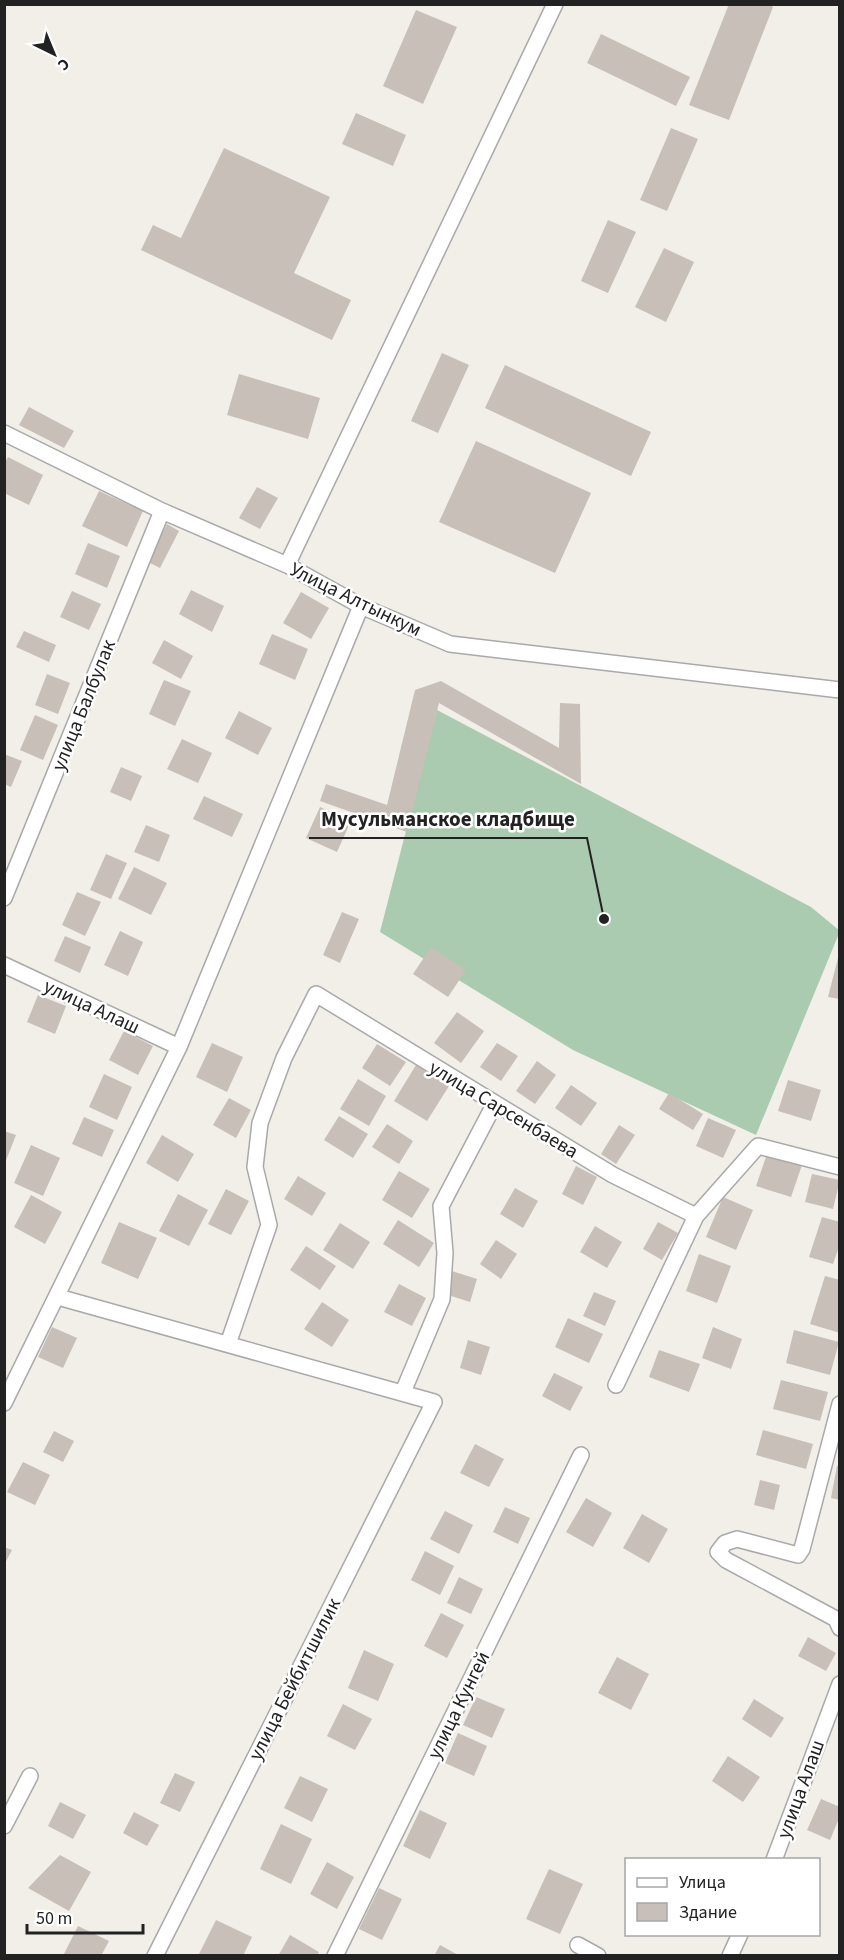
<svg xmlns="http://www.w3.org/2000/svg" width="844" height="1960" font-family="'Source Sans 3',sans-serif">
<style>
.cemetery{fill:#aacbaf}
.building{fill:#c7bfb8}
.lines{fill:none;stroke-linecap:round;stroke-linejoin:round}
.street-casing{stroke:#a9a9a9;stroke-width:18}
.street{stroke:#fff;stroke-width:15}
.labels{text-anchor:middle;stroke-width:5;stroke-linejoin:round;paint-order:stroke}
.street-label{font-size:20px;fill:#222;stroke:#fff}
.leader{fill:none;stroke:#222;stroke-width:2}
.callout-dot{fill:#222;stroke:#fff;stroke-width:2}
.callout-label{font-size:21px;text-anchor:middle;font-weight:bold;fill:#222;stroke:#fff;stroke-width:5;stroke-linejoin:round;paint-order:stroke}
</style>
<rect width="100%" height="100%" fill="#f2efe9"/>
<path class="cemetery" d="M437,710L811,907L840,931L756,1135L573,1050L380,932Z"/>
<path class="building" d="M729,4H767L773,7L729,120L689,105Z
M416,10L457,27L423,104L383,86Z
M601,34L690,77L676,106L587,63Z
M356,113L406,135L393,166L342,144Z
M671,128L698,139L667,211L640,200Z
M224,148L330,197L294,273L351,300L332,340L141,250L153,225L181,238Z
M608,220L636,232L608,293L581,281Z
M664,248L694,262L666,322L635,307Z
M442,353L469,365L438,433L411,421Z
M505,365L651,432L631,476L485,408Z
M239,374L320,398L308,439L227,415Z
M29,407L74,431L64,448L19,425Z
M476,441L591,493L555,573L439,522Z
M8,457L43,475L29,505L4,493V464Z
M257,487L278,498L260,529L239,518Z
M99,491L143,511L127,547L82,526Z
M167,524L179,531L160,568L148,562Z
M88,543L120,556L107,588L75,574Z
M191,590L224,606L212,632L179,614Z
M72,591L101,604L89,630L60,617Z
M301,592L329,608L311,639L283,623Z
M24,631L56,645L49,662L16,647Z
M272,634L308,649L295,680L259,664Z
M164,640L193,656L181,679L152,663Z
M47,674L70,683L58,714L35,705Z
M164,680L191,691L175,726L149,714Z
M441,681L559,748L560,703L580,704L581,784L439,703L407,832L320,801L326,784L387,805L415,690Z
M239,711L272,728L258,755L225,738Z
M35,715L58,725L43,760L20,750Z
M182,739L212,753L198,783L167,769Z
M4,754L22,761L11,787L4,784Z
M121,767L142,776L131,801L110,792Z
M204,796L243,814L232,837L193,819Z
M320,807L351,821L337,852L306,838Z
M146,825L170,835L159,862L134,852Z
M106,854L127,863L111,899L90,890Z
M134,867L167,883L151,915L118,899Z
M77,892L101,902L85,936L62,925Z
M342,912L359,919L340,963L323,955Z
M120,931L143,942L128,976L104,965Z
M65,936L91,947L80,973L54,961Z
M431,947L466,970L448,997L413,974Z
M839,954H840V999L828,997Z
M38,995L66,1006L55,1034L27,1022Z
M457,1012L484,1031L461,1063L434,1043Z
M124,1031L153,1046L138,1075L109,1060Z
M212,1043L243,1057L227,1092L196,1077Z
M497,1043L518,1056L501,1081L480,1067Z
M377,1044L406,1062L390,1086L362,1068Z
M537,1061L556,1075L535,1104L516,1091Z
M416,1065L449,1086L427,1121L394,1101Z
M104,1074L132,1087L117,1120L89,1107Z
M358,1079L386,1096L369,1126L340,1109Z
M788,1080L821,1090L811,1121L778,1111Z
M571,1085L597,1103L581,1126L555,1108Z
M669,1093L703,1114L693,1130L659,1109Z
M229,1098L251,1110L236,1138L213,1125Z
M339,1116L368,1134L353,1158L324,1140Z
M84,1117L114,1130L102,1157L72,1144Z
M708,1118L736,1130L723,1158L696,1146Z
M387,1124L413,1141L399,1164L372,1147Z
M619,1125L635,1135L616,1164L601,1154Z
M4,1131L16,1135L5,1163H4Z
M162,1135L194,1154L178,1182L146,1163Z
M31,1145L60,1158L43,1196L14,1183Z
M767,1154L802,1165L791,1197L756,1186Z
M576,1166L597,1177L583,1205L562,1194Z
M399,1171L430,1189L412,1218L382,1200Z
M812,1174L840,1180L833,1209L805,1202Z
M298,1176L326,1193L312,1216L284,1199Z
M515,1188L538,1201L523,1228L500,1214Z
M226,1189L249,1201L231,1235L208,1224Z
M178,1194L208,1210L189,1246L159,1231Z
M31,1195L62,1212L45,1244L14,1227Z
M723,1197L753,1210L736,1250L706,1237Z
M822,1217L840,1222V1244L833,1264L809,1257Z
M398,1220L434,1243L419,1267L383,1244Z
M119,1222L157,1238L138,1279L101,1263Z
M658,1222L678,1233L662,1260L643,1249Z
M340,1223L370,1242L353,1269L323,1250Z
M595,1226L622,1242L607,1268L580,1252Z
M496,1240L517,1254L501,1279L480,1264Z
M306,1246L336,1266L320,1290L290,1270Z
M699,1254L731,1266L717,1303L686,1291Z
M452,1271L477,1279L470,1302L445,1294Z
M825,1276L840,1280V1333L810,1324Z
M399,1284L426,1298L412,1326L384,1312Z
M594,1292L616,1301L605,1326L583,1316Z
M322,1302L349,1320L332,1347L304,1329Z
M568,1318L603,1334L589,1363L555,1347Z
M52,1327L77,1338L63,1368L38,1357Z
M713,1327L742,1339L731,1369L702,1358Z
M794,1330L839,1342L830,1375L786,1363Z
M468,1340L490,1347L481,1375L460,1368Z
M659,1350L700,1364L689,1392L649,1377Z
M554,1373L583,1387L570,1411L542,1396Z
M781,1380L828,1392L820,1421L773,1409Z
M763,1430L813,1444L806,1469L756,1455Z
M54,1431L74,1441L63,1462L43,1452Z
M475,1444L504,1459L489,1487L460,1473Z
M23,1462L50,1475L35,1505L7,1492Z
M837,1466H840V1500L831,1498Z
M760,1480L780,1485L774,1510L754,1505Z
M586,1498L612,1513L593,1547L566,1532Z
M505,1507L530,1518L518,1544L493,1532Z
M445,1511L473,1525L459,1554L430,1539Z
M642,1514L668,1529L649,1563L623,1548Z
M4,1547L12,1550L4,1565Z
M425,1551L454,1566L440,1595L411,1580Z
M459,1577L483,1589L471,1614L447,1603Z
M441,1613L464,1625L447,1658L424,1646Z
M808,1637L836,1653L826,1671L798,1656Z
M364,1650L394,1664L378,1701L348,1688Z
M617,1657L649,1674L631,1710L598,1693Z
M476,1697L505,1709L492,1738L463,1725Z
M754,1699L784,1718L771,1738L742,1719Z
M343,1704L372,1719L355,1750L327,1736Z
M458,1733L487,1746L474,1776L445,1763Z
M728,1756L760,1777L743,1802L712,1781Z
M175,1773L195,1782L180,1812L160,1803Z
M300,1776L328,1789L312,1822L284,1808Z
M821,1799L840,1807V1816L830,1840L807,1830Z
M60,1802L86,1815L73,1839L48,1826Z
M420,1810L447,1823L430,1859L403,1846Z
M134,1812L159,1825L147,1846L123,1833Z
M281,1824L312,1839L291,1884L260,1869Z
M60,1855L91,1872L69,1911L28,1888Z
M327,1862L354,1877L337,1909L310,1894Z
M549,1869L583,1884L560,1934L526,1919Z
M379,1888L402,1899L382,1940L359,1929Z
M216,1920L252,1937L243,1956H198Z
M78,1926L109,1941L101,1956H63Z
M290,1935L319,1952L317,1956H278Z
M440,1945L460,1956H434Z"/>
<g class="lines">
<defs>
<path id="street" d="M4,433L162,511L287,565L361,606L450,644L840,690
M287,565L555,4
M4,898L162,511
M4,965L179,1047
M58,1297L434,1402L155,1956
M228,1344L269,1225L255,1167L260,1123L284,1058L316,994L613,1175L696,1216
M616,1385L696,1216L758,1146L840,1167
M403,1392L442,1299L445,1253L441,1206L495,1103
M4,1403L179,1047L361,606
M840,1404L802,1549L798,1555L737,1539L725,1543L718,1552L726,1560L836,1619L840,1628
M4,1826L30,1776
M774,1860L840,1684
M578,1945L598,1956
M335,1956L581,1455
M730,1956L740,1934"/>
</defs>
<use href="#street" class="street-casing"/>
<use href="#street" class="street"/>
</g>
<g class="labels">
<g class="street-label">
<text transform="translate(356 599) rotate(26)" y="7">Улица Алтынкум</text>
<text transform="translate(83 705) rotate(-68)" y="7">улица Балбулак</text>
<text transform="translate(92 1006) rotate(25)" y="7">улица Алаш</text>
<text transform="translate(504 1109) rotate(31)" y="7">улица Сарсенбаева</text>
<text transform="translate(294 1679) rotate(-63)" y="7">улица Бейбитшилик</text>
<text transform="translate(458 1705) rotate(-64)" y="7">улица Кунгей</text>
<text transform="translate(800 1789) rotate(-70)" y="7">улица Алаш</text>
</g>
</g>
<path class="leader" d="M604 919L587 838H309"/>
<circle class="callout-dot" cx="604" cy="919" r="6"/>
<g class="callout-label">
<text x="448" y="826">Мусульманское кладбище</text>
</g>
<rect width="844" height="1960" fill="none" stroke="#222222" stroke-width="12"/>
<rect x="625" y="1858" width="195" height="78" fill="#ffffff" stroke="#a7a7a7" stroke-width="1.5"/>
<rect x="637" y="1878" width="30" height="9" fill="#ffffff" stroke="#a7a7a7" stroke-width="1.5"/>
<text x="679" y="1888" font-size="18" fill="#222222">Улица</text>
<rect x="637" y="1903" width="30" height="18" fill="#c7bfb8" stroke="#a7a7a7" stroke-width="1.5"/>
<text x="679" y="1918" font-size="18" fill="#222222">Здание</text>
<g transform="translate(54 54) rotate(137)" stroke="#ffffff" stroke-width="4.5" paint-order="stroke">
<path d="M0-4.5L10 22L0 15L-10 22Z" fill="#222222"/>
<text y="-9" font-size="16" font-weight="bold" text-anchor="middle" fill="#222222">С</text>
</g>
<path d="M27 1924v9h116v-9" fill="none" stroke="#222222" stroke-width="3"/>
<text x="36" y="1924" font-size="18" fill="#222222" stroke="#ffffff" stroke-width="4.5" paint-order="stroke">50 m</text>
</svg>
